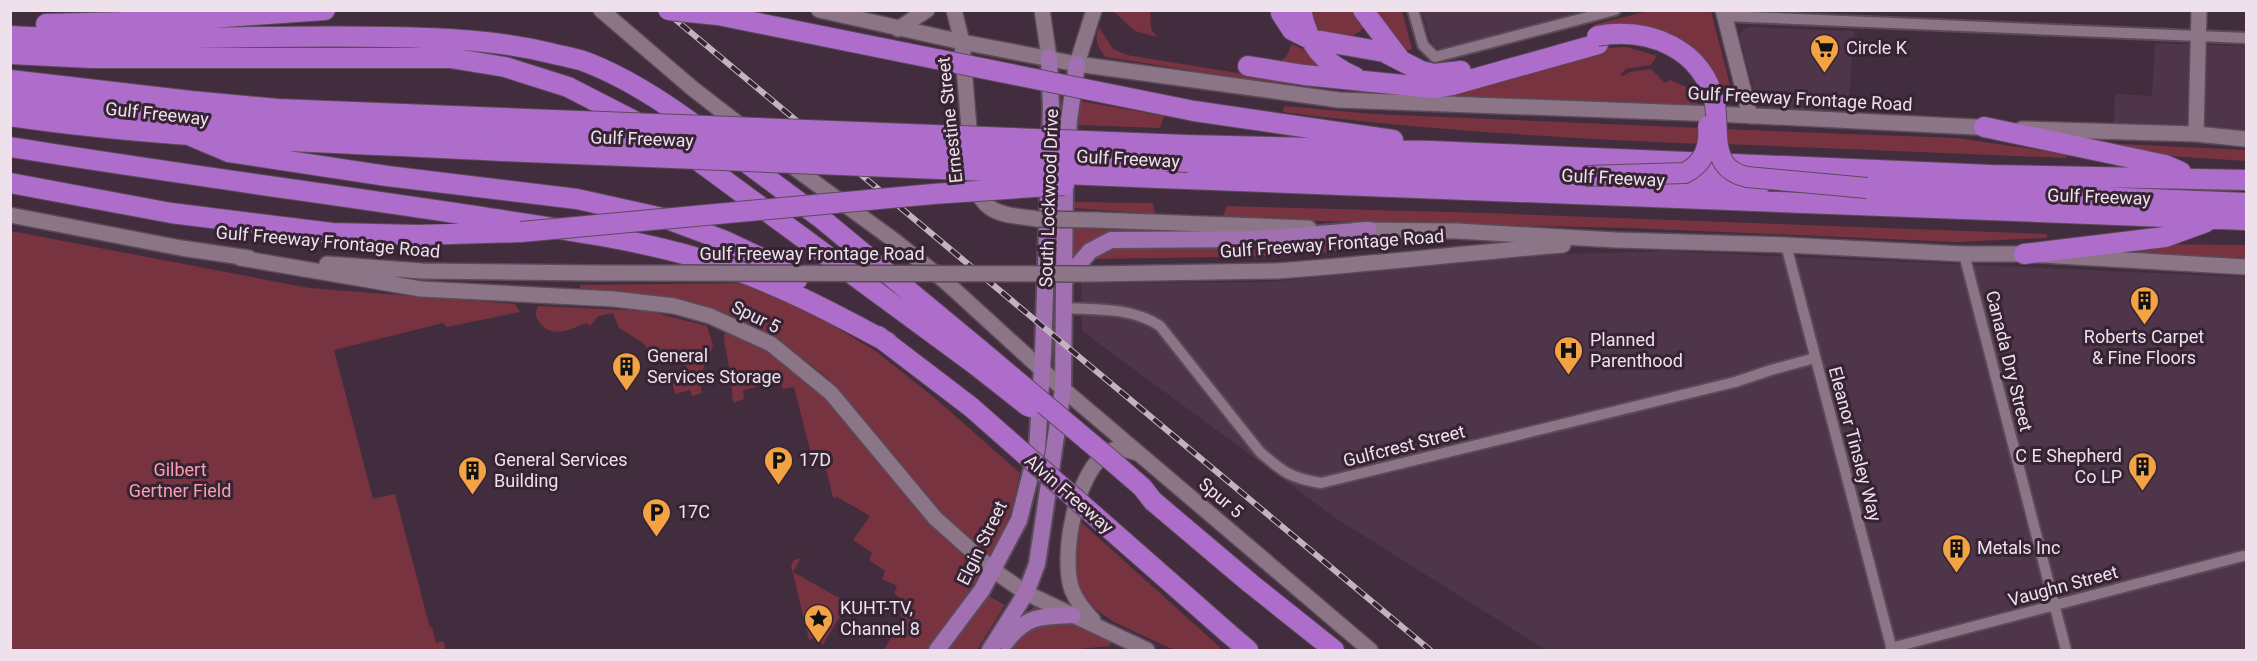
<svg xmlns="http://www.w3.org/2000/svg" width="2257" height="661" font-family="Roboto,sans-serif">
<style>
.built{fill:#4e3549}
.green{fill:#773340}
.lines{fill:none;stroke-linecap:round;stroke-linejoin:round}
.street-casing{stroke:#5b4a58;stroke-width:14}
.secondary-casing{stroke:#5b4a58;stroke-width:18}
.primary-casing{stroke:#5b4a58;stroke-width:20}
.highway-casing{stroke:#5b4a58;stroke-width:22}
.street{stroke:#8c7587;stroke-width:10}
.secondary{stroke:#8c7587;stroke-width:15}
.primary{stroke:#a070b0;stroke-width:16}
.highway{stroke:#ae6dcb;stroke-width:20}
.rail-casing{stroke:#c2b3bf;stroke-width:6}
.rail{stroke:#362333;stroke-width:4;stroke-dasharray:11;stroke-linecap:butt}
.secondary-bridge-casing{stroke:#5b4a58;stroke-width:18;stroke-linecap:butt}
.highway-bridge-casing{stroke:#5b4a58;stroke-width:22;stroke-linecap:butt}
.secondary-bridge{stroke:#8c7587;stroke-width:15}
.highway-bridge{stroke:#ae6dcb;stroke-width:20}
.labels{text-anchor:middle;stroke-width:6;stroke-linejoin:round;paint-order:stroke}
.poi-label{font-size:18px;fill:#eee1eb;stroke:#362333;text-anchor:start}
.street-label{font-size:18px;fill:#eee1eb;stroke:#362333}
.park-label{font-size:18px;fill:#fc9fac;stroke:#362333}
</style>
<rect width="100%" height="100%" fill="#412d3d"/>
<path class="built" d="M1422,11H1592L1441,50L1434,46L1430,39Z
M1747,27L1854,31L1848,115L1765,111L1760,108L1757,103L1740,37V33Z
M2155,43L2246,46V130L2114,124L2115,94L2152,96Z
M1661,251L2246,277V650H1546L1337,519L1082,331L1081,283L1267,282L1543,255Z"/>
<path class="green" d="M1113,11H1150L1151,29L1157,37L1135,31Z
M1306,11H1356L1365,26C1352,42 1337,36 1319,33Z
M1376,11H1402L1412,49L1407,51Z
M1648,11H1711L1730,85L1726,86L1718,96L1691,55L1594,29L1593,25Z
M1099,27L1113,49L1127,55L1280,80L1468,86L1607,48L1627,47L1657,56L1651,65L1626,69L1620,75L1623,76L1630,72L1651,69L1665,83L1670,80L1691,89L1698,105L1418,95L1271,83L1106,57C1097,47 1094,40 1099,27Z
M1292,44L1307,51L1322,66L1318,67L1277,64L1286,57Z
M1079,101L1164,116L1160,128L1077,125Z
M1284,106L1374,114L1702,128L1701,144C1561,138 1422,130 1283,112Z
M1722,129L1957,138L2066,154V158L1723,144Z
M2120,144L2246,150V161L2171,156L2119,149Z
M1072,202L1153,203L1155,214L1073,208Z
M1227,206L1486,213L2047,234V238L1957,242L1629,228L1222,219Z
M1073,228L1119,230C1100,236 1088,245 1074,259Z
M11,231L309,288L515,304L520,312L447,327L443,323L334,350L373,499L395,494L430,628L432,627L436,643L443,641L446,650H11Z
M1360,238H1420V243L1287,256L1091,259L1111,246H1296Z
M2150,244L2246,245V258L2098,251Z
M747,283L816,315L877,352L936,399L1020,473L1011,511L992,558L987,556L938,510L827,377L782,343L737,319L686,302L646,295L580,290V285Z
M538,306L648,311L707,326L713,345C708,364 696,372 702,393L692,396L690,390L675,394L672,383L689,379L683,355L686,354V351L672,353L671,350L661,352L662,358L655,359L643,343L619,328L613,313L598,316L590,326L586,323C570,330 549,340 538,320C535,315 535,312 538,306Z
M727,332L762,348L780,359L823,395L978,568L979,576L978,584L974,583L948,624L925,650H884L903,618L900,615L907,602L894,594L897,586L882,579L885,571L869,560L872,553L853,540L870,516L837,497L833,498L824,460L813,462L794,387L783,389L780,381L743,390L744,399L733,403L731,377L724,340V335Z
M1081,522L1223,650H1174L1114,622L1095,609L1083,594L1075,576L1074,555Z
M801,558L793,572L848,603L822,646L820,637L809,640L791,565L794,560Z
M987,595L1005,605L977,650H948L970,623Z
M1034,606L1111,642L1110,646L1070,650H1000L1021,613L1027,616Z"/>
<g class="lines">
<defs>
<path id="street" d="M1413,10L1423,45L1435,57L1615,10
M1724,16L2246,38
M1786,245L1892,650
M1964,254L2066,650
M1064,308C1098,310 1131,307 1160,326L1260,452C1284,473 1291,478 1321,483L1735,382L1771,370L1815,358
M1891,648L2243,556"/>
<path id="secondary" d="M601,10L692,88L745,129
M819,10L962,42L1077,64L1339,100L1717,114L1995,128
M954,10L962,42L973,178C982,216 1003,214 1037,219
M1042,10L1049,57
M1723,10L1750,116
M898,29L927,10
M1077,64L1094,10
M2022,129L2196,134L2246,139
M2196,134L2199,10
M785,161L895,241L946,282L1063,389L1370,650
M10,215L181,248L249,258
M1096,220L1309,228
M1356,230L1457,231L1616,240L1786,245L1964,254H2024L2246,267
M240,258L421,289L614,299L674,306L710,316L771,344L831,393L935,518L993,570L1026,593L1147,650
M327,264L422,271L597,273
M1276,271C1372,264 1467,253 1563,245
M1093,620C1084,611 1077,602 1072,590C1060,557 1076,468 1110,451C1119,447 1129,450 1137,453"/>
<path id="primary" d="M1065,280L1090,251L1111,240L1254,239L1369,230
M1006,642C1026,615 1043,616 1073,615
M937,650L982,590L1019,520L1037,449L1043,354L1051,108L1049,57
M990,650L1026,593L1037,564L1063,389L1065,181L1069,120L1077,64"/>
<path id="highway" d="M1301,10C1308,45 1323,63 1355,77
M1363,10L1399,58
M1281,13L1292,30L1310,39L1384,52L1421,71L1434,74L1461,71
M46,24L168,21L325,10
M10,36C136,43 262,34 388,37C443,38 497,40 550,53C562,56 575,58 586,62C628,78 667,104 703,131
M10,54L92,58H450L505,67L568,87L644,126
M1248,66L1304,75L1433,88L1452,85L1598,44
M10,80L191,101L278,109L503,118
M10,96L174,117L292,126L500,134
M1194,111L1393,140
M10,116C172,140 340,142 503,151
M1984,127L2165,165L2181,172
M184,133L229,152L387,176L577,199L667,219L723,240L772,263L797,280
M1186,145L1431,151L1991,175L2246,180
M10,147C159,171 307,191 455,213C537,226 626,236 705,260C769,279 828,310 887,342
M689,154L977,366
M736,155L822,219L979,349
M1188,162L1602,177
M1159,178L2246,220
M1664,180L1761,184
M10,183L171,213L332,233L418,235L521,232
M1850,187L2246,203
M2024,254L2165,237L2206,222
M878,336L971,407
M1153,501L1250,583L1334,650
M1228,633L1248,650"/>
</defs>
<use href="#street" class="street-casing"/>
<use href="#secondary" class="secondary-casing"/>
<use href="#primary" class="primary-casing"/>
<use href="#highway" class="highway-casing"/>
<use href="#street" class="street"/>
<use href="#secondary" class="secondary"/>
<use href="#primary" class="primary"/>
<use href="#highway" class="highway"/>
<defs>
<path id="rail" d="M664,10L1430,650"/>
</defs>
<use href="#rail" class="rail-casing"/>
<use href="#rail" class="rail"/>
<defs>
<path id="secondary-bridge" d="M1037,219L1096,220
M597,273L1092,274L1276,271"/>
<path id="highway-bridge" d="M668,10L718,15L1194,111
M1597,36C1649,27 1703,48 1715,104C1718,123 1714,147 1724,163C1730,172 1738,175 1747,177L1867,188
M503,118L1186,145
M500,134L1011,153L1188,162
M503,151L1159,178
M1585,176L1685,173C1704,163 1710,147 1708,126
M521,232L933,194L1064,185
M979,349L1112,461L1142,487L1153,501
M977,366L1029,407
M971,407L1228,633"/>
</defs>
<use href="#secondary-bridge" class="secondary-bridge-casing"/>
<use href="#highway-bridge" class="highway-bridge-casing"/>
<use href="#secondary-bridge" class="secondary-bridge"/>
<use href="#highway-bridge" class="highway-bridge"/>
</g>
<defs>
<symbol id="supermarket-pin" viewBox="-11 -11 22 30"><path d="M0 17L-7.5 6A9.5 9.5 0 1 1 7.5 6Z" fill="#f4a344" stroke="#362333"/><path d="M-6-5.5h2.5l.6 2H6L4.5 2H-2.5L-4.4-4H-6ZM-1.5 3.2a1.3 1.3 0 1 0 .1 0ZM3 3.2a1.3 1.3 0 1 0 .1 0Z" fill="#111"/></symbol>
<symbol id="building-pin" viewBox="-11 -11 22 30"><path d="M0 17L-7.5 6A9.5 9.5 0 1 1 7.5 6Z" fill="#f4a344" stroke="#362333"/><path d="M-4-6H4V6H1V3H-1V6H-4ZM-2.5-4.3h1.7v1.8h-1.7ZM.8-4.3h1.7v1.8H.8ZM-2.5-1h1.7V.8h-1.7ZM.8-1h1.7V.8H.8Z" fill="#111"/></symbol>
<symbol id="hospital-pin" viewBox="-11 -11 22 30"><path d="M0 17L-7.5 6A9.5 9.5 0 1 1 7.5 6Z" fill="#f4a344" stroke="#362333"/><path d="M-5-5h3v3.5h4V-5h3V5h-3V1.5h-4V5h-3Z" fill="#111"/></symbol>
<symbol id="parking-pin" viewBox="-11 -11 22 30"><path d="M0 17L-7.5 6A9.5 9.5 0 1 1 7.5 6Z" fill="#f4a344" stroke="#362333"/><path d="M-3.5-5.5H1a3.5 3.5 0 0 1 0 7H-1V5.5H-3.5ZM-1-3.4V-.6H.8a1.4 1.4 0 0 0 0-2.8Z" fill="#111"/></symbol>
<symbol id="sight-pin" viewBox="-11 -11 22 30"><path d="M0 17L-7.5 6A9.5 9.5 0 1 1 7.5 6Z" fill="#f4a344" stroke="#362333"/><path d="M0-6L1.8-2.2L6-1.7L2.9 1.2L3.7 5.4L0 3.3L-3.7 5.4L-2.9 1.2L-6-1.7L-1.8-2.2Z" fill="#111"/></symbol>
</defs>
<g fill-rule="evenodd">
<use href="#supermarket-pin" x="1808" y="32" width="33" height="45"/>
<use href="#building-pin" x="2128" y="284" width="33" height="45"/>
<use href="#hospital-pin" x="1552" y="334" width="33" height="45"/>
<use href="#building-pin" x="610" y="350" width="33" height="45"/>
<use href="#parking-pin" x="762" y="444" width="33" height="45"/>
<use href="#building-pin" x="2126" y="450" width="33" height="45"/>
<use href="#building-pin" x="456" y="454" width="33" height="45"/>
<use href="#parking-pin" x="640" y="496" width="33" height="45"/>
<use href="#building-pin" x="1940" y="532" width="33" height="45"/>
<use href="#sight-pin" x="802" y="602" width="33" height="45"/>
</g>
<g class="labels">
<g class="poi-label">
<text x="1846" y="54">Circle K</text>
<text x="2144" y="343" text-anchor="middle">Roberts Carpet<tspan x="2144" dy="21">&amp; Fine Floors</tspan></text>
<text x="1590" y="346">Planned<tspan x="1590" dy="21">Parenthood</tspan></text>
<text x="647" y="362">General<tspan x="647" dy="21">Services Storage</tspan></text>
<text x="2122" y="462" text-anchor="end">C E Shepherd<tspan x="2122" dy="21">Co LP</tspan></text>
<text x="494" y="466">General Services<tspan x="494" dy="21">Building</tspan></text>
<text x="799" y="466">17D</text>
<text x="678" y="518">17C</text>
<text x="1977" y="554">Metals Inc</text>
<text x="840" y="614">KUHT-TV,<tspan x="840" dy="21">Channel 8</tspan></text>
</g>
<g class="street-label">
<text transform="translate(1800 99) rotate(3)" y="6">Gulf Freeway Frontage Road</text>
<text transform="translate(157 114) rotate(6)" y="6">Gulf Freeway</text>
<text transform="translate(950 120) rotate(-96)" y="6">Ernestine Street</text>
<text transform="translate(642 139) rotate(2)" y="6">Gulf Freeway</text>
<text transform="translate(1128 159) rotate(3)" y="6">Gulf Freeway</text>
<text transform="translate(1613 178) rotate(3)" y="6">Gulf Freeway</text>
<text transform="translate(2099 197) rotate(2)" y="6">Gulf Freeway</text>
<text transform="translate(1049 198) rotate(-88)" y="6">South Lockwood Drive</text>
<text transform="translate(328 242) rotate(5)" y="6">Gulf Freeway Frontage Road</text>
<text transform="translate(1332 244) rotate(-4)" y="6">Gulf Freeway Frontage Road</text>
<text x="812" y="260">Gulf Freeway Frontage Road</text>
<text transform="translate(756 317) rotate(26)" y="6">Spur 5</text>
<text transform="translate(2009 361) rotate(76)" y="6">Canada Dry Street</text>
<text transform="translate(1855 444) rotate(75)" y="6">Eleanor Tinsley Way</text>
<text transform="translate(1404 446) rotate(-14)" y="6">Gulfcrest Street</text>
<text transform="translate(1069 494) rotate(41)" y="6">Alvin Freeway</text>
<text transform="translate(1221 498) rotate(40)" y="6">Spur 5</text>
<text transform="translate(982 543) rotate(-64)" y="6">Elgin Street</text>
<text transform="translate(2063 586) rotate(-15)" y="6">Vaughn Street</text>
</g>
<g class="park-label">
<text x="180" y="476">Gilbert<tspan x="180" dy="21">Gertner Field</tspan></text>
</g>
</g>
<rect width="2257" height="661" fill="none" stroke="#eee1eb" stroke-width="24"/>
</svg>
